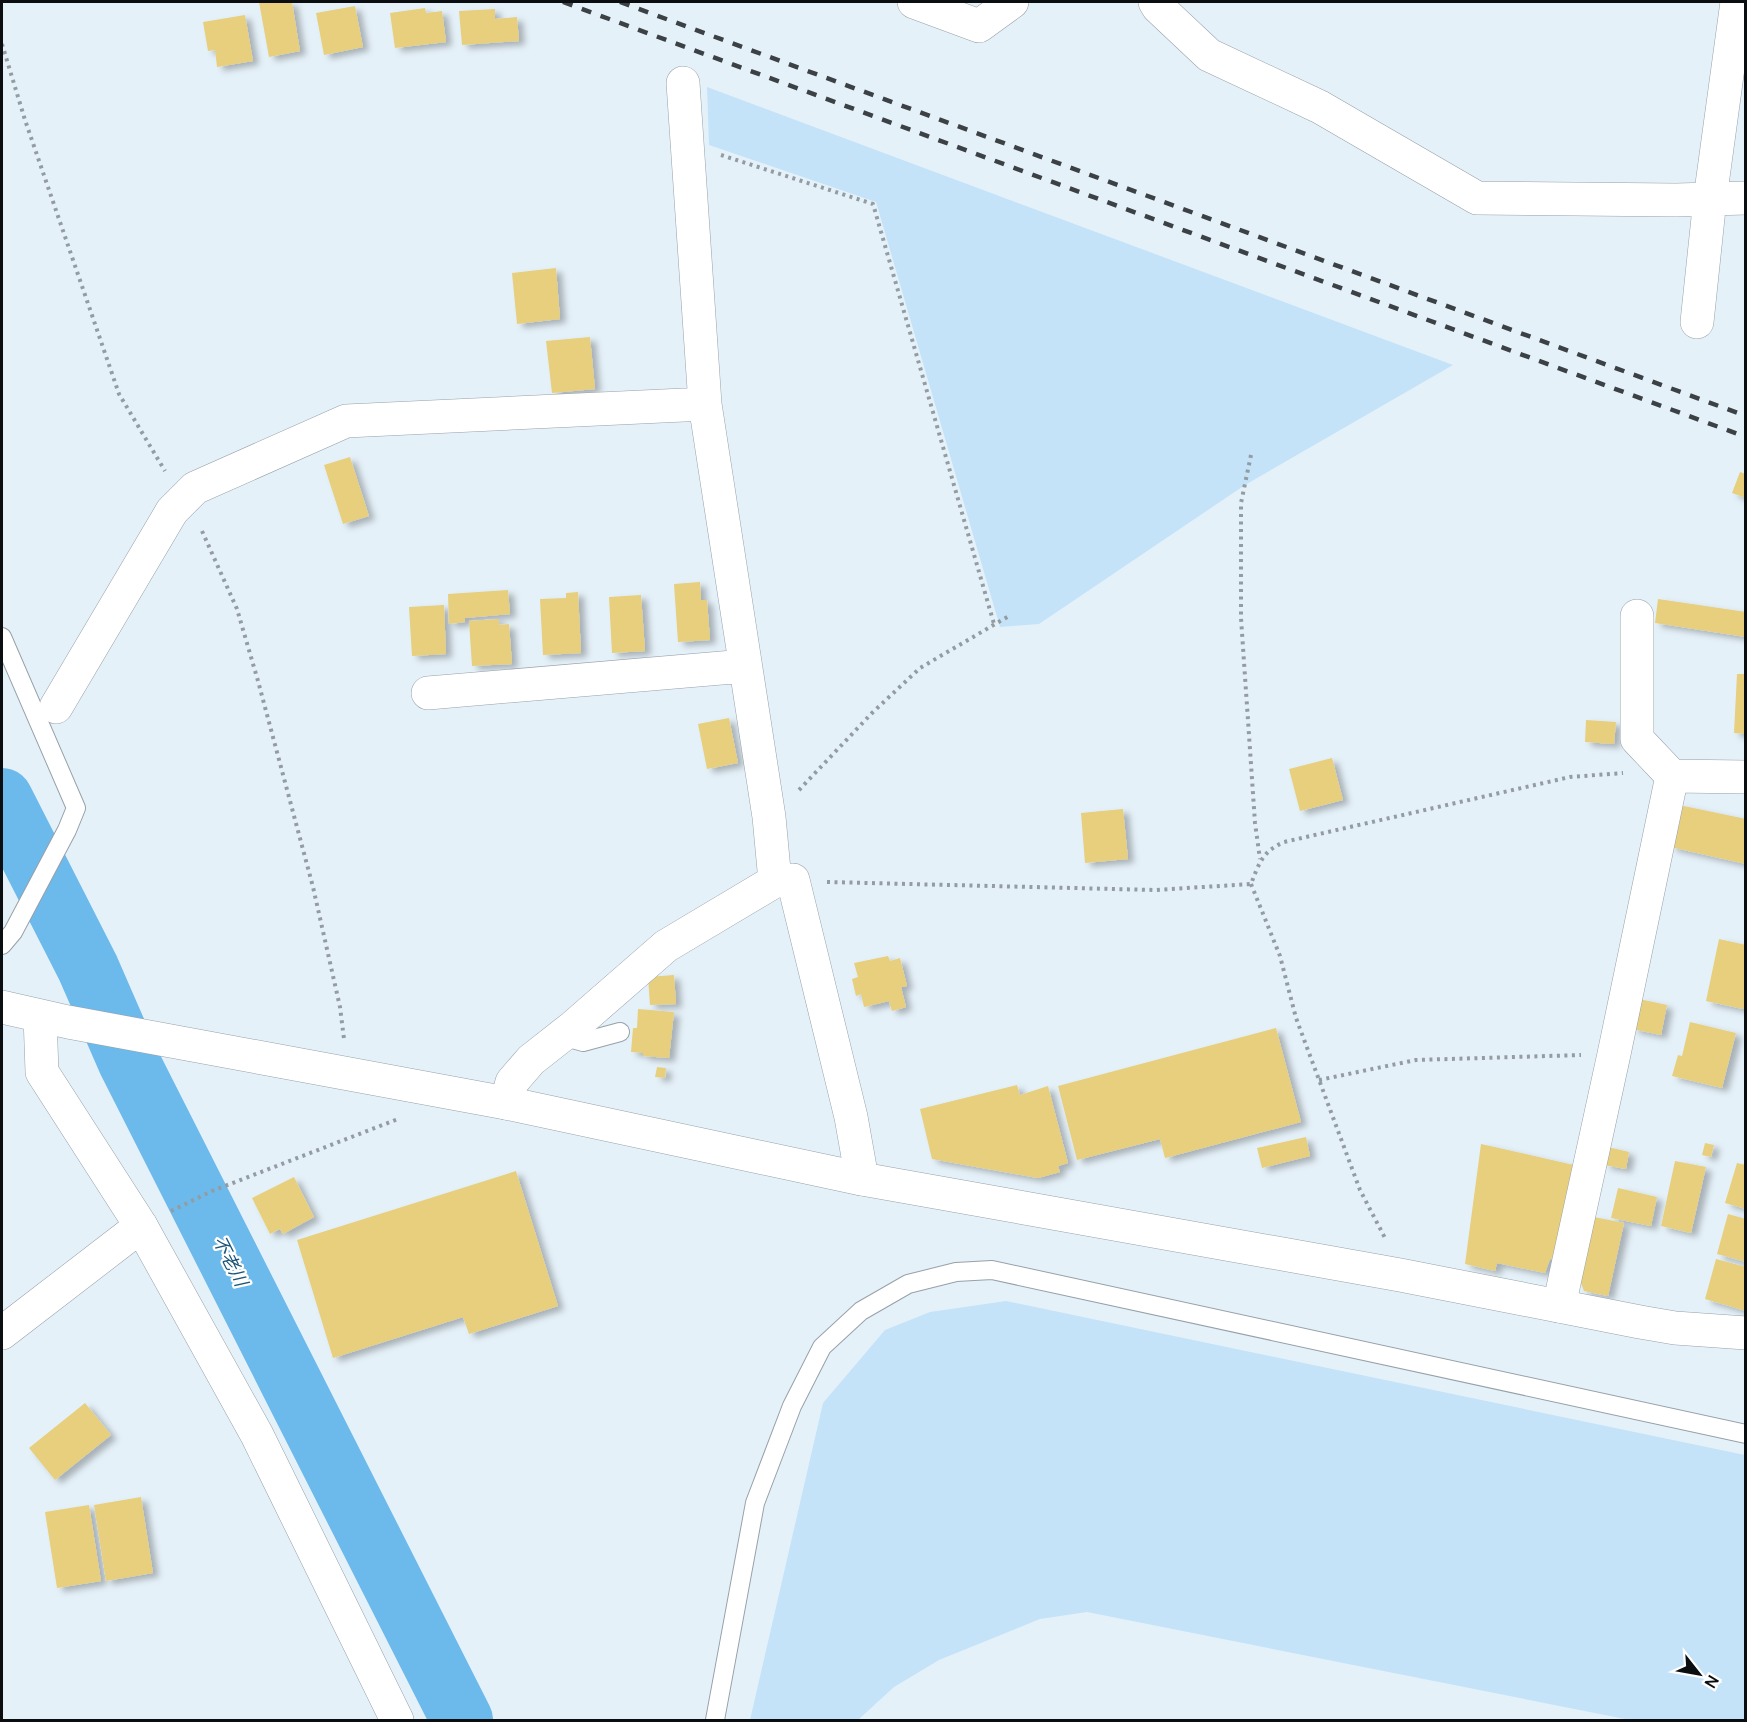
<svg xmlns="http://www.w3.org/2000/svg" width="1747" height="1722" font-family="Manrope,'Noto Sans JP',sans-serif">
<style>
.green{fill:#c4e3f9}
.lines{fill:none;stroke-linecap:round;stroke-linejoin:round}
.river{stroke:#6cb9eb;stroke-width:62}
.building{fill:#e7cf7d;filter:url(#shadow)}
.service-casing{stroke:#97a1a9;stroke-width:20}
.minor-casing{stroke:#97a1a9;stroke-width:34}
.tertiary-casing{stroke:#97a1a9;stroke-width:34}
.path{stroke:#939ca2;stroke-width:4;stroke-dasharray:3 4.5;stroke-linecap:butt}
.service{stroke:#fff;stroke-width:18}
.minor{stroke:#fff;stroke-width:33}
.tertiary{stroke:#fff;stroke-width:33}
.rail{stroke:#3c4145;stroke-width:4.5;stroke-dasharray:10 10;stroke-linecap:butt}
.labels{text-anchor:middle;stroke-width:4.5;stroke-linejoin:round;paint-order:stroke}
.water-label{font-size:18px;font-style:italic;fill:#1d5678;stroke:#fff}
</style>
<defs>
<filter id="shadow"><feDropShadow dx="6" dy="4" stdDeviation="3" flood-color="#0004"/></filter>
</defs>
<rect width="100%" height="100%" fill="#e5f1f9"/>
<path class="green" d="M707,87L1453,365L1245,485L1039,624L1000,627L876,202L709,145Z
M1006,1301L1745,1455V1720H1630L1087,1612L1040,1619L939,1660L894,1687L858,1720H750L823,1403L885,1330L930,1312Z"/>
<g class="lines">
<path class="river" d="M2,799L88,968L129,1062L462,1720"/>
</g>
<path class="building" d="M259,2H292L300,51L269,57Z
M355,6L363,47L324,55L316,13Z
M425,8L426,13L442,11L446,42L395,48L390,13Z
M495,9V19L517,17L519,41L462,45L459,11Z
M245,15L253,61L217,67L215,50L208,51L203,22Z
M556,268L560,319L517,324L512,273Z
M590,337L595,389L552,393L546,341Z
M350,457L369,516L343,524L324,465Z
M1740,472L1746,474V498L1732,493Z
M700,582L701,600H707L710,640L678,642L674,584Z
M508,590L510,614L465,618V622L449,624L448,594Z
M578,592L581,653L543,655L540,599L566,598V593Z
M641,595L645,651L612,653L609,597Z
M1658,599L1746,612V637L1655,623Z
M444,605L446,654L412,656L409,607Z
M499,619V625L509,624L512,664L472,666L469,621Z
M1737,674H1746V734L1734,733Z
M729,718L738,763L707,769L698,724Z
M1586,720L1616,722L1614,744L1585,742Z
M1332,758L1343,800L1300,811L1289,769Z
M1679,805L1746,819V864L1670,847Z
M1123,809L1128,859L1085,863L1081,813Z
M1719,939L1746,945V999L1743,1009L1706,1001Z
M888,956L890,961L900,958L907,986L901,987L906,1007L892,1011L889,1001L864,1007L861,994L856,996L852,979L858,977L854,963Z
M674,975L676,1004L650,1005L648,977Z
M1639,999L1667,1005L1661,1035L1632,1029Z
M638,1009L674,1012L669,1058L643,1056V1053L631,1052L633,1028H637Z
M1690,1022L1736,1033L1722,1088L1672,1076L1678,1055L1682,1056Z
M1276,1028L1301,1122L1165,1158L1160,1139L1077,1160L1058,1086Z
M657,1067L666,1068L665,1078L655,1077Z
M1017,1085L1020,1095L1048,1086L1068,1163L1058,1166L1060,1172L1038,1178L932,1159L920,1109Z
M1306,1137L1310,1156L1262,1168L1257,1148Z
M1705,1143L1714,1145L1711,1157L1702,1155Z
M1481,1144L1578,1166L1557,1260L1550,1259L1545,1273L1497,1263L1495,1271L1465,1264Z
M1608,1147L1629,1152L1626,1169L1604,1165Z
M1675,1161L1706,1167L1691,1233L1661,1226Z
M1737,1163L1746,1165V1209L1725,1203Z
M516,1171L558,1306L469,1334L463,1317L333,1358L297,1240Z
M294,1177L314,1217L283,1234L280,1229L270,1234L252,1198Z
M1618,1188L1657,1197L1651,1226L1611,1218Z
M1728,1214L1746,1219V1262L1717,1254Z
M1594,1217L1624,1223L1608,1296L1584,1291L1579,1278Z
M1716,1259L1746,1267V1311L1705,1299Z
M85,1403L111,1435L55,1480L29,1448Z
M141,1497L153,1573L106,1581L94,1505Z
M89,1505L101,1581L57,1588L45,1512Z"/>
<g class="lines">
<defs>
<path id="service" d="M2,637L76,808L67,830L13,932L2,945
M562,1036L583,1042L620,1032
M715,1720L755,1503L792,1406L822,1347L861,1311L908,1284L956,1272L992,1270L1746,1434"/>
<path id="minor" d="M914,2L979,26L1012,2
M1155,2L1158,7L1209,55L1320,107L1477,198L1676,200L1746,198
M683,83L705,404L769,817L775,881
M1697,322L1710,199L1737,2
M1637,616V739L1672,776L1746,777
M428,693L745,666
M56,707L172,511L195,488L346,421L705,404
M506,1103L512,1082L531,1060L573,1027L666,946L775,881L793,880L851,1117L862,1179
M1559,1306L1614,1054L1672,776
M2,1333L141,1226"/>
<path id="tertiary" d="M2,1007L68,1022L506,1103L862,1179L1400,1275L1640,1322L1675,1328L1746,1333
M40,1016L42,1072L141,1226L257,1435L397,1720"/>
</defs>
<use href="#service" class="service-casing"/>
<use href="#minor" class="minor-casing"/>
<use href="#tertiary" class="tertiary-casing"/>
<path class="path" d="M2,44L25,120L119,394L165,471
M721,155L873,204L994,624
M1251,455L1241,503V618L1255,823L1260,859
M202,531L237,609L258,681L313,887L340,1007L344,1039
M799,790L872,713L920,668L1009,616
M827,882L1155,890L1251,884C1259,863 1263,851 1284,842L1570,777L1623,773
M1251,884L1280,956L1296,1018L1360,1190L1385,1238
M1319,1080L1416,1060L1581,1055
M171,1211L212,1191L398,1119"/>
<use href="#service" class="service"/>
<use href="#minor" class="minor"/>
<use href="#tertiary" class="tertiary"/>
<path class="rail" d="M563,2L1746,437
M620,2L1746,416"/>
</g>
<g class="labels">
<g class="water-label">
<text transform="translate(230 1261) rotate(63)" y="6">不老川</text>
</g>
</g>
<rect width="1747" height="1722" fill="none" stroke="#0b0e11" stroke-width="6"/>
<g transform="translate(1699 1674) rotate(121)" stroke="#ffffff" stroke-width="4.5" paint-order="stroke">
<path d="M0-4.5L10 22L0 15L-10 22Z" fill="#0b0e11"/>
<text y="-9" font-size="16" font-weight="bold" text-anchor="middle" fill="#0b0e11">N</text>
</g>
</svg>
